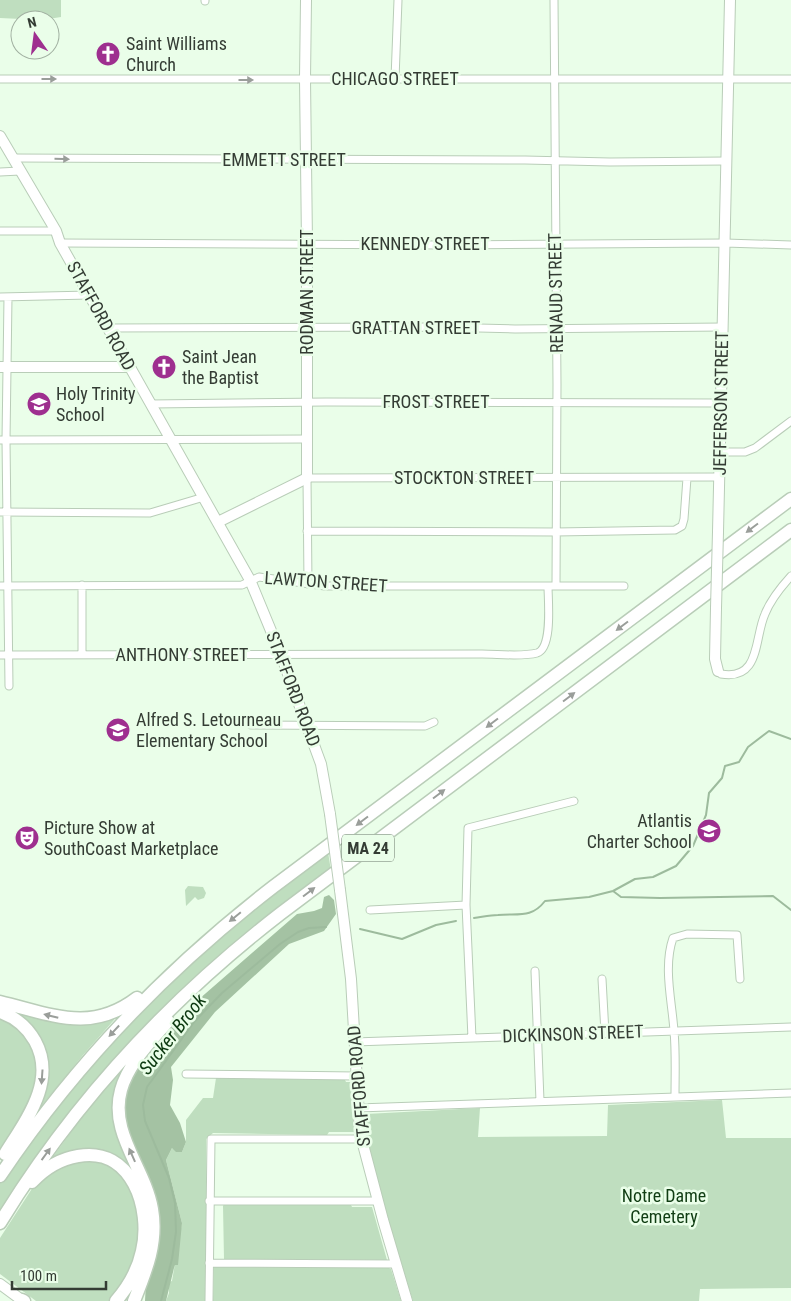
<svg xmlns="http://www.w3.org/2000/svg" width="791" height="1301" font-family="'Roboto Condensed',sans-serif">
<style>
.green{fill:#bfdebf}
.forest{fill:#a4c2a3}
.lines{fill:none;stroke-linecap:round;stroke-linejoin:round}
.stream{stroke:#9dbb9d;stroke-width:2}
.street-casing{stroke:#b9cdb8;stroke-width:9}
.secondary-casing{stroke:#b9cdb8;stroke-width:12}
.highway-casing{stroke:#b9cdb8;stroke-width:15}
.street{stroke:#fff;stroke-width:7}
.secondary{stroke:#fff;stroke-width:10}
.highway{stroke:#fff;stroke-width:12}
.secondary-bridge-casing{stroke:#b9cdb8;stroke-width:12;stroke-linecap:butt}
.secondary-bridge{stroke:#fff;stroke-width:10}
.oneway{fill:#9a9e9a}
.labels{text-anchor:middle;stroke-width:5;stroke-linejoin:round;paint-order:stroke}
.shield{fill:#eafee9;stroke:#6b766a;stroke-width:1}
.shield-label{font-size:16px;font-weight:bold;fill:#343c34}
.poi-label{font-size:18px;fill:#343c34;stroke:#eafee9;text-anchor:start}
.street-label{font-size:18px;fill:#343c34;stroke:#eafee9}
.park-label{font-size:18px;fill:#103d13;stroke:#eafee9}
.water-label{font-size:19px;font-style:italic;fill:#0c3910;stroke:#eafee9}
</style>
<rect width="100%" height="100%" fill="#eafee9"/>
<path class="green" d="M0,0H61V17L42,20L0,18Z
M328,852L331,871L190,984L0,1216V1183L18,1157L97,1055L203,949Z
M188,886L203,887L206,893L204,898L198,900L195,897L186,906L185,890Z
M4,1006L113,1017L114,1020L83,1055L40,1108L38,1106L45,1061Z
M0,1015L24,1031L39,1067L30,1108L0,1159Z
M126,1065L139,1179L119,1161H53L52,1158L82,1117Z
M216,1078L345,1080L346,1082H351L354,1132H329L327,1135L213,1133L206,1139V1301H166L169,1293V1282L172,1281L182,1223L166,1160L172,1148L182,1152L186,1142V1120L203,1098H213Z
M722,1100L726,1138H791V1288L700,1289L699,1301H413C400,1260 388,1219 377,1178C372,1159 361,1134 366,1114L480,1108L478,1137L607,1136L608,1105Z
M96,1159L124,1174L142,1221L135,1264L110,1301H36L0,1274V1238L35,1184L61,1165Z
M224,1204L351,1205L352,1207H372L387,1260L224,1259L223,1206Z
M214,1267L389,1268L391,1269L401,1301H213Z"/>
<path class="forest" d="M329,895L334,900L336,914L324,931L289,944L215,1012L171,1067L173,1080L170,1105L180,1123L186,1142L182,1152H176L172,1148L166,1160L182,1223L178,1265H175L174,1268L166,1301H145L146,1282L153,1263L122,1118L130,1078L144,1058L152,1054L170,1030L198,1000L297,914L314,911L322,908L324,897Z"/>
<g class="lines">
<path class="stream" d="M613,891L621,897L660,898L773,896L791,910
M474,918C482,917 490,915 498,915C518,913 531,919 545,901L589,897L613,891L635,879L653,877L676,866L693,846L706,815L709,793L722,778L725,766L739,762L748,747L769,731L791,739
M360,929L402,939L436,925L456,921
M161,1301L172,1259L176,1232L175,1203L169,1178L145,1121L143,1105L147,1087L194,1022L222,993L280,944L298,932L309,928L326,927"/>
<defs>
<path id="street" d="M554,0L557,384L556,586
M205,1V0
M0,79H791
M395,79L398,0
M13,158L525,160L610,162L726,161
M0,172L20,171
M0,231H56
M60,243L443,245L725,243L791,245
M0,297L90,295
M8,297L6,440L9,686
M108,328L436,327L515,329L723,327
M151,404L326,402L721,403
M0,440L307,439
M720,452H745L755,448L791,421
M0,512L150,513L204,497
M307,531L556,532L675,530L682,526L684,519L687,478
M308,584L307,478L720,477
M82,585V655
M0,586L242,585L259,577L325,586H624
M0,655L482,654C498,654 522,657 537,653C553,648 548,600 548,586
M718,671L721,674C761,681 754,638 765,614C770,601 781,587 791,576
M251,725L425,726L434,722
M370,910L466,905
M535,971L540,1101
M602,979L605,1033
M472,1038L466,905L468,828L574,801
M354,1042L791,1027
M186,1074L356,1076
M675,1097C675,1075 676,1053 674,1031C672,1001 663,967 673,938L687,934L737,935L740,979
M358,1108L791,1093
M209,1201H378
M209,1263L396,1264
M209,1301L211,1139H361"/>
<path id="secondary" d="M0,136L56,231L60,243L250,580L281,655L321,764L330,814
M0,367H130
M218,522L307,478V243L305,79L306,0
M718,532L730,0
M716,608L715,659L718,671
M340,890L351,979L360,1133L383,1220L407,1301
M0,1284L23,1301"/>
<path id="highway" d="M0,1002C51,1014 90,1034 137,998
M0,1012C15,1017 27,1027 35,1041C57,1081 26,1120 5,1154
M0,1176C75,1064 167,969 273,887L791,499
M32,1182C44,1169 60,1159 78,1156C132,1146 152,1209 142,1251C138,1270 128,1287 116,1301
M0,1223C73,1103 169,1000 280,914L791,530
M22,1300L24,1301
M134,1301C146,1271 158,1242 152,1209C145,1168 109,1133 121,1090C128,1064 151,1041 168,1021"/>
</defs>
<use href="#street" class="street-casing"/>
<use href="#secondary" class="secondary-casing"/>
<use href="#highway" class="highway-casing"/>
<use href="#street" class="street"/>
<use href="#secondary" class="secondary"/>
<use href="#highway" class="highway"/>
<defs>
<path id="secondary-bridge" d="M716,608L718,532
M330,814L340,890"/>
</defs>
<use href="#secondary-bridge" class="secondary-bridge-casing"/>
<use href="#secondary-bridge" class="secondary-bridge"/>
</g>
<defs><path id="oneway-solid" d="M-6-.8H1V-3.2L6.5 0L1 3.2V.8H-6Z" transform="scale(1.25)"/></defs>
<g class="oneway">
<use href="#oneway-solid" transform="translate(49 79)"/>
<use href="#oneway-solid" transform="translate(246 80)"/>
<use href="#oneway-solid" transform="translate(62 159) rotate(1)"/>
<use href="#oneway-solid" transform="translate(752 528) rotate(143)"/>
<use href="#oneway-solid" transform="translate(622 626) rotate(143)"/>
<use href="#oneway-solid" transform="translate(569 697) rotate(-37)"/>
<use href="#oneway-solid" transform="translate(492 723) rotate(143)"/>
<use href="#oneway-solid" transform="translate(439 794) rotate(-37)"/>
<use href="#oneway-solid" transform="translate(362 821) rotate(143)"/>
<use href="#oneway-solid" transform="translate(309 892) rotate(-37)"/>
<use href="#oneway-solid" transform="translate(235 917) rotate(141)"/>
<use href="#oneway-solid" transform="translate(51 1016) rotate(-166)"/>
<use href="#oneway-solid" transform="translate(114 1031) rotate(133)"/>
<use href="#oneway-solid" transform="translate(42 1077) rotate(94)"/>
<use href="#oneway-solid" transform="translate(46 1154) rotate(-54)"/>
<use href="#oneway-solid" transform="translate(132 1155) rotate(-114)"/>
</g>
<defs>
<symbol id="church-disc" viewBox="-11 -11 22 22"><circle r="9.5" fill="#9e2f8f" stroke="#eafee9"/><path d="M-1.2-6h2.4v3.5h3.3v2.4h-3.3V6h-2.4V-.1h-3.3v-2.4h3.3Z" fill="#fff"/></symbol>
<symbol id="school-disc" viewBox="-11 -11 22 22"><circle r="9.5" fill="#9e2f8f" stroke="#eafee9"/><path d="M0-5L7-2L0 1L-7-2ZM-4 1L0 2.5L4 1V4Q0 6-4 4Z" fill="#fff"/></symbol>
<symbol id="theatre-disc" viewBox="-11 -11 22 22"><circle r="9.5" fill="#9e2f8f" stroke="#eafee9"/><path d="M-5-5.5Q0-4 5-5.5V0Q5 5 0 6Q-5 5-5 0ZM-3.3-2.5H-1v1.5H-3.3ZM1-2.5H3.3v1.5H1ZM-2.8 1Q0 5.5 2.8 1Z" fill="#fff"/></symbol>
</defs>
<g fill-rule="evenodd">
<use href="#church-disc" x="94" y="40" width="28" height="28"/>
<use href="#church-disc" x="150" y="353" width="28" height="28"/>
<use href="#school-disc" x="25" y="390" width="28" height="28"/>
<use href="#school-disc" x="104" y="716" width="28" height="28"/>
<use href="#school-disc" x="695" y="817" width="28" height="28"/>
<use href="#theatre-disc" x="13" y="824" width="28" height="28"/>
</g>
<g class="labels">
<rect class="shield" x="342" y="834.5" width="52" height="27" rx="4"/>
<g class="shield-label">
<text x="368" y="854">MA 24</text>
</g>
<g class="poi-label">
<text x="126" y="50">Saint Williams<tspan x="126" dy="21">Church</tspan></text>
<text x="182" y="363">Saint Jean<tspan x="182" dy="21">the Baptist</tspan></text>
<text x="56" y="400">Holy Trinity<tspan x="56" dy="21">School</tspan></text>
<text x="136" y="726">Alfred S. Letourneau<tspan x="136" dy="21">Elementary School</tspan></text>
<text x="692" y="827" text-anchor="end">Atlantis<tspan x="692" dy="21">Charter School</tspan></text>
<text x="44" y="834">Picture Show at<tspan x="44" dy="21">SouthCoast Marketplace</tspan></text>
</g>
<g class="street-label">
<text x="395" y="85">CHICAGO STREET</text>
<text x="284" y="166">EMMETT STREET</text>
<text x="425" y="250">KENNEDY STREET</text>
<text transform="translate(307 292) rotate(-90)" y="6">RODMAN STREET</text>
<text transform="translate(556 293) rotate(-91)" y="6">RENAUD STREET</text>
<text transform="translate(101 316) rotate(61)" y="6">STAFFORD ROAD</text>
<text x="416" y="334">GRATTAN STREET</text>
<text x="436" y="408">FROST STREET</text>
<text transform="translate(721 403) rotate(-89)" y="6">JEFFERSON STREET</text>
<text x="464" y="484">STOCKTON STREET</text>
<text transform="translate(326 582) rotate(4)" y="6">LAWTON STREET</text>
<text x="182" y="661">ANTHONY STREET</text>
<text transform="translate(293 689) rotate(69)" y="6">STAFFORD ROAD</text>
<text transform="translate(573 1034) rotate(-2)" y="6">DICKINSON STREET</text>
<text transform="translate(359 1086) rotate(-95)" y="6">STAFFORD ROAD</text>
</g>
<g class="park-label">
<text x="664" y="1202">Notre Dame<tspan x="664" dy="21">Cemetery</tspan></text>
</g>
<g class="water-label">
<text transform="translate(172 1034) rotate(-52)" y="7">Sucker Brook</text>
</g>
</g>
<g transform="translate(35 35) rotate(346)"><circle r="24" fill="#eafee9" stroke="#a1b0a1"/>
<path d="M0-4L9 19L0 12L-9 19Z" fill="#9e2f8f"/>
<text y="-8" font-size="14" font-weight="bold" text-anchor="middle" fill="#343c34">N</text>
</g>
<path d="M12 1281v8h94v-8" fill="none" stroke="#343c34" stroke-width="2.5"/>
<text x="20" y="1281" font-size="15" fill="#343c34" stroke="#eafee9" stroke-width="4" paint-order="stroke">100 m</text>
</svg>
